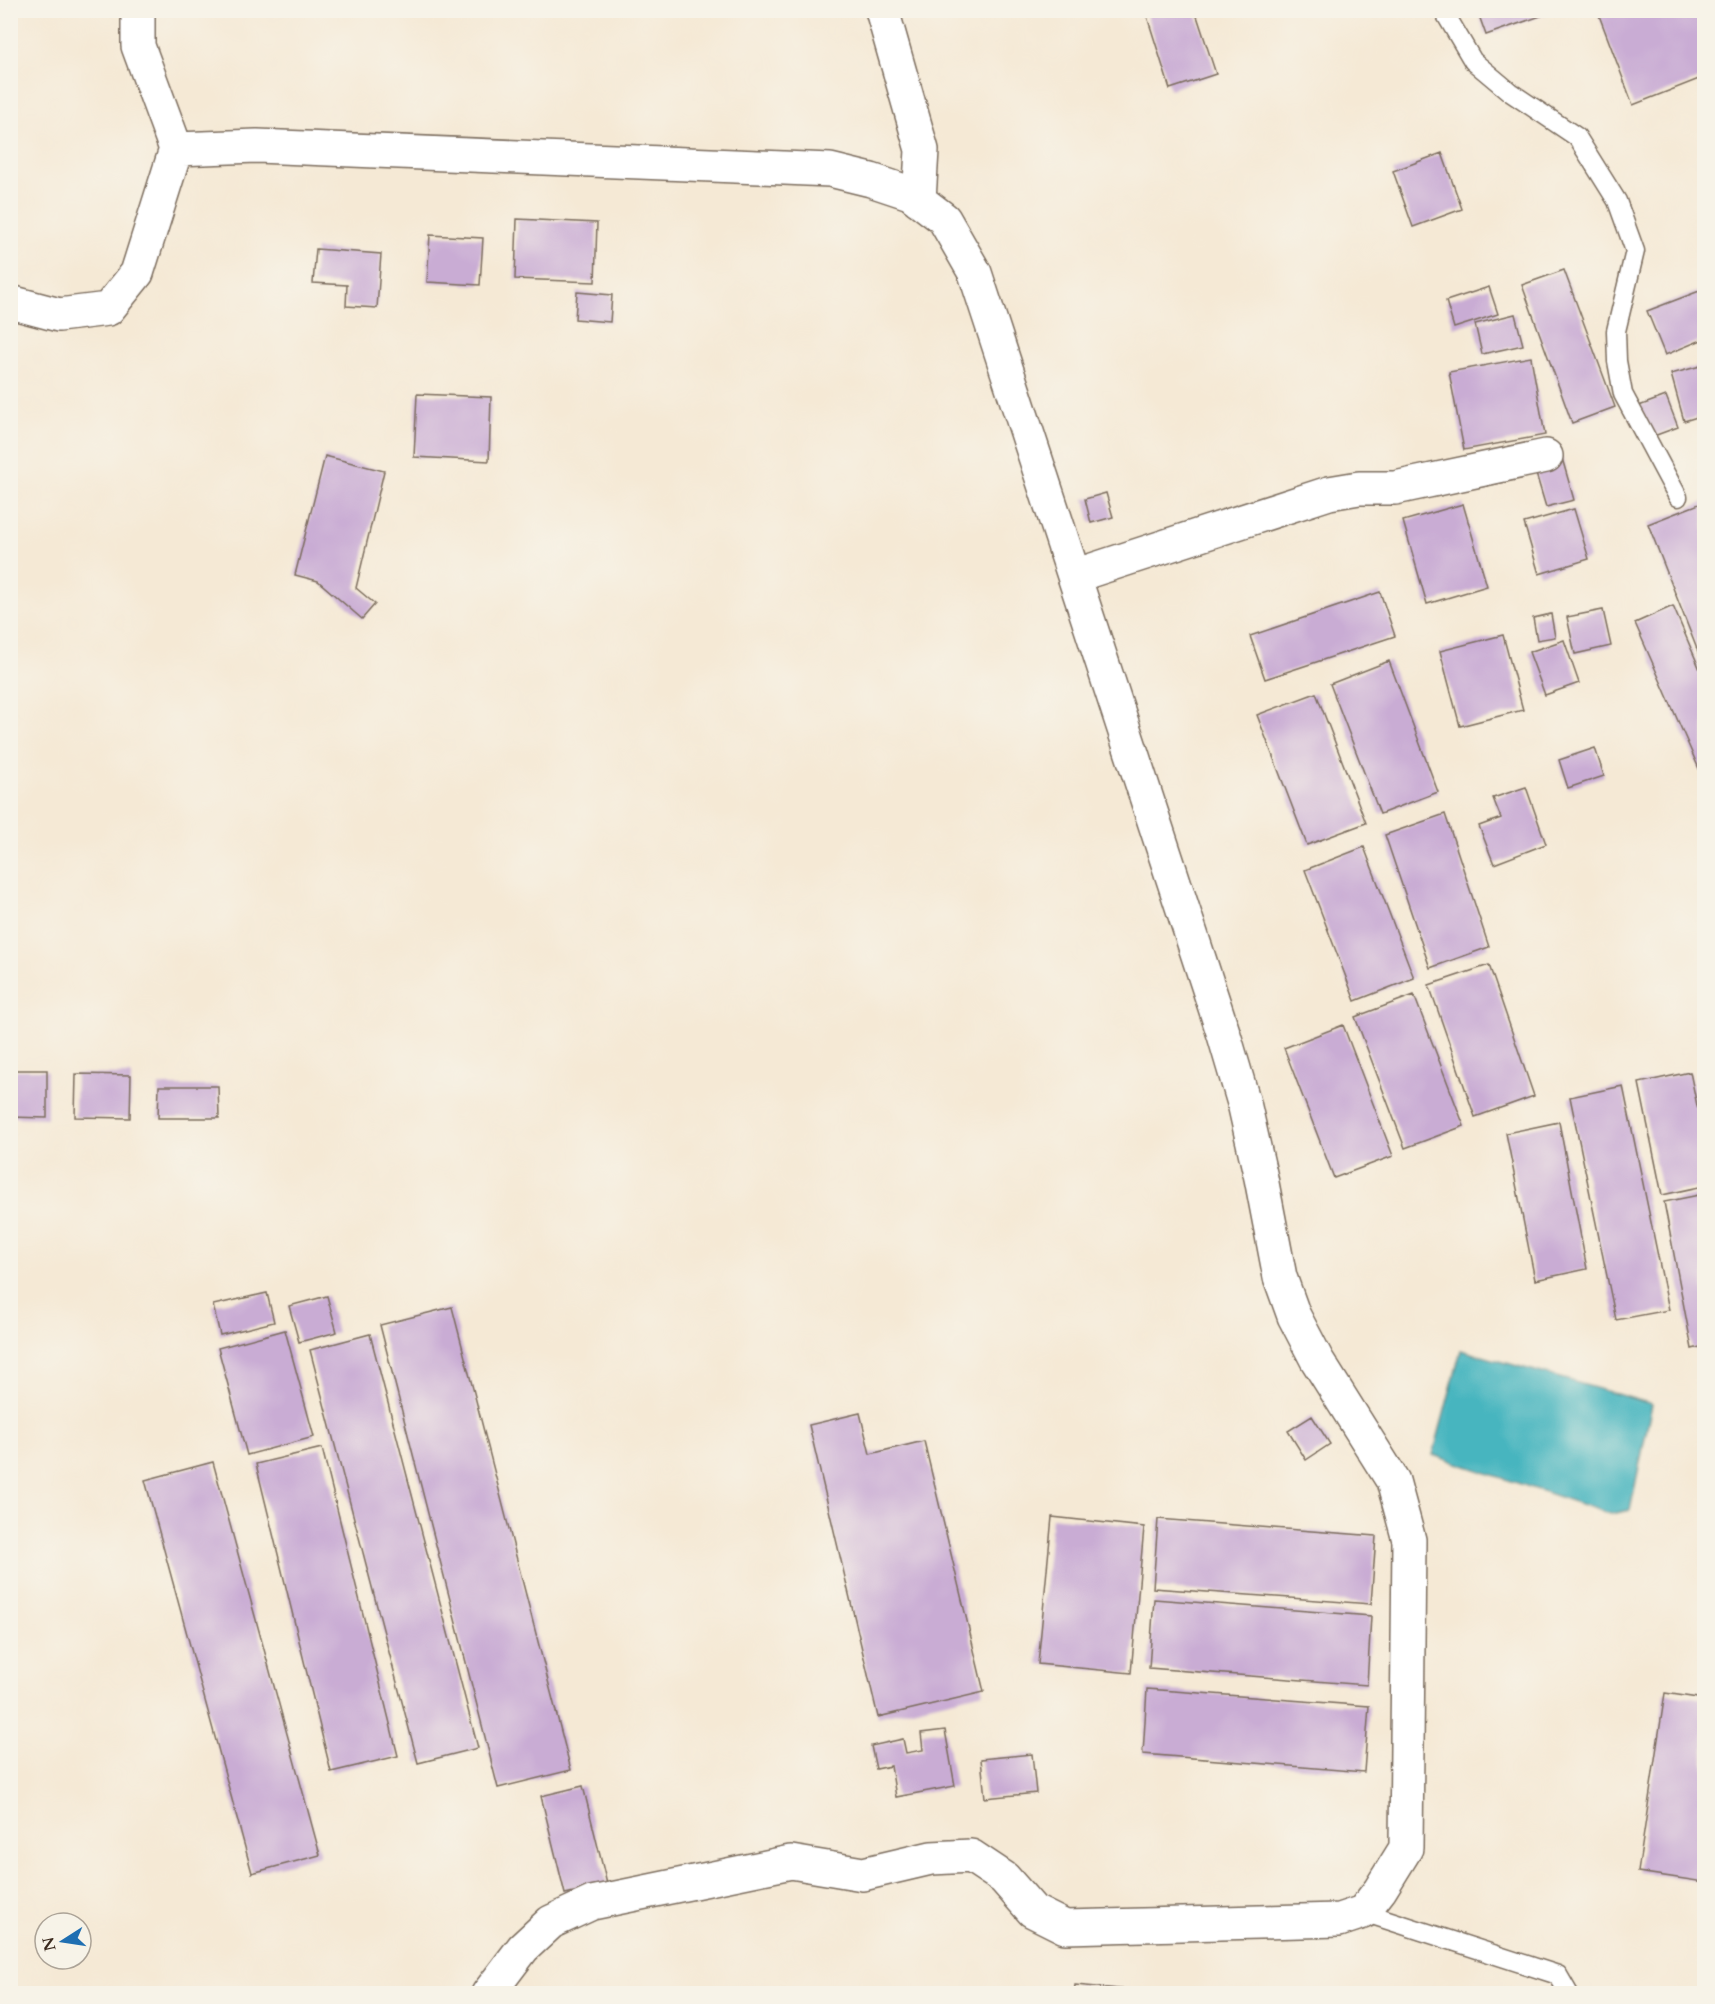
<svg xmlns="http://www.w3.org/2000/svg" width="1715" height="2004" font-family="Cardo,serif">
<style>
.water{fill:#46b5bf;stroke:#40706e;stroke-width:1.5}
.building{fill:#c9acd4}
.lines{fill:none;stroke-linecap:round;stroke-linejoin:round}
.lane-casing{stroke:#7c6d5e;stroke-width:21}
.street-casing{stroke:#7c6d5e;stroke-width:36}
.lane{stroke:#fff;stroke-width:18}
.street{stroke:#fff;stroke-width:33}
</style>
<rect width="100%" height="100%" fill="#f7f3e8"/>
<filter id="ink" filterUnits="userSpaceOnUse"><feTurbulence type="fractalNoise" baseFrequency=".0167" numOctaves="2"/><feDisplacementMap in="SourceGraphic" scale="12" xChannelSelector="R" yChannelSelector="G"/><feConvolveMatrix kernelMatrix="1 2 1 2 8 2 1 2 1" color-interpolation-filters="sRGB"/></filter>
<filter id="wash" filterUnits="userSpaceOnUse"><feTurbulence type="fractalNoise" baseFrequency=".008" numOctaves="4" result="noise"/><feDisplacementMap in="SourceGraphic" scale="24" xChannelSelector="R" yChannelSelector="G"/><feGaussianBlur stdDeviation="1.35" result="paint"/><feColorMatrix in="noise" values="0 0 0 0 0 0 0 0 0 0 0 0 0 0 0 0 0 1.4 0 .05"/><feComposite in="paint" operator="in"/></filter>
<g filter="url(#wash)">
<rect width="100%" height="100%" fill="#f5e9d5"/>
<path class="water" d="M1461,1350L1652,1404L1630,1510L1611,1514L1433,1455Z"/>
<g id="blocks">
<path class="building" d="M1145,10H1195L1216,74L1170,89Z
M1477,10H1555V11L1486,35Z
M1597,10H1704V77L1633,105Z
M1442,153L1462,209L1413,227L1393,171Z
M517,219L597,223L595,282L515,279Z
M430,235L483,238L480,285L427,282Z
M316,249L381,254L377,308L346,306L347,285L313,283Z
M1564,270L1615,407L1572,423L1522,285Z
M1489,287L1498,314L1454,328L1446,301Z
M1702,290L1704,297V339L1665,355L1647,311Z
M577,292L612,295L610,322L575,319Z
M1515,314L1523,345L1482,354L1475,324Z
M1531,357L1545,435L1464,450L1449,372Z
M1704,365V415L1684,421L1671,374Z
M417,394L491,397L489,461L414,457Z
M1666,396L1678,427L1651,437L1639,406Z
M325,456L384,471L356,588L375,604L362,619L318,581L295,575Z
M1562,458L1574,500L1546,507L1534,467Z
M1106,493L1113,517L1091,523L1085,499Z
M1704,502V667L1648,524Z
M1463,504L1487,586L1427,604L1403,521Z
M1574,509L1589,559L1539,574L1524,523Z
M1380,592L1395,636L1265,679L1250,636Z
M1673,606L1704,679V769L1700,771L1635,623Z
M1603,610L1611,646L1575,654L1567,617Z
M1551,614L1555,637L1537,640L1533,618Z
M1503,635L1523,710L1460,726L1440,651Z
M1564,640L1579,683L1545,695L1529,652Z
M1389,661L1438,792L1380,814L1330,684Z
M1316,693L1366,823L1307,845L1257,715Z
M1595,748L1604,776L1568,788L1559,760Z
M1526,787L1546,844L1494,864L1479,826L1501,818L1493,798Z
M1445,814L1489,947L1430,968L1385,835Z
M1364,847L1414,978L1355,1001L1305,870Z
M1489,965L1534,1096L1475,1117L1429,985Z
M1414,995L1464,1126L1405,1148L1355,1017Z
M1343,1025L1393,1156L1334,1178L1284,1048Z
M10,1070H47V1118L10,1117Z
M1690,1072L1704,1139V1186L1662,1195L1639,1083Z
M76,1074L131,1075L130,1118L75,1117Z
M159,1086H218L219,1118H158Z
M1623,1086L1669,1310L1616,1320L1570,1097Z
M1559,1122L1587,1269L1535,1280L1506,1133Z
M1704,1194V1346L1692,1349L1664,1202Z
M267,1293L274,1322L220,1335L213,1305Z
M327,1296L337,1332L299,1342L289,1306Z
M452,1307L571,1770L498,1788L380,1325Z
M285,1330L314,1437L247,1455L218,1348Z
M370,1334L478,1748L418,1763L310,1350Z
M860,1413L870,1454L924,1441L984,1692L878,1717L809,1425Z
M1312,1416L1330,1444L1306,1460L1288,1431Z
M322,1448L398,1756L331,1772L256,1464Z
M213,1462L320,1855L252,1873L145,1480Z
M1052,1517L1144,1527L1131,1673L1038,1664Z
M1158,1519L1376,1536L1371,1604L1153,1588Z
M1154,1599L1371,1616L1367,1685L1149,1668Z
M1147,1689L1369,1706L1364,1772L1143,1754Z
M1665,1693L1704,1699V1882L1638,1872Z
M945,1730L955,1786L896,1797L891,1766L876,1769L871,1746L903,1739L906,1753L923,1750L921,1733Z
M1032,1754L1036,1793L985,1798L981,1759Z
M583,1786L607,1884L565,1894L541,1796Z
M1075,1985L1151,1992V1994H1074Z"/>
</g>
</g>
<g filter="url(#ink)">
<use href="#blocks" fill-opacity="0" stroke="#7c6d5e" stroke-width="1.5"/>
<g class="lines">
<defs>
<path id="lane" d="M1443,10L1473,61L1510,92L1577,137L1617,201L1635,251L1616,331L1617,361L1623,394L1678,497
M1363,1912L1558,1975L1569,1994"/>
<path id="street" d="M138,10V46L176,149
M882,10L922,150L919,200
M10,302L59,315L108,309L137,273L176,149L257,146L830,170L871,180L910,193L944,219L975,273L1224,1035L1244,1103L1261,1178L1280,1277L1294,1316L1317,1360L1393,1481L1409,1540L1406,1848L1380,1890L1363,1912L1339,1920L1065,1927L1033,1911L1004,1878L971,1856L931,1858L863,1874L791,1862L592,1903L551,1922L523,1948L488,1994
M1074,576L1329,493L1359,488H1395L1546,456"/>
</defs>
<use href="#lane" class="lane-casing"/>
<use href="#street" class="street-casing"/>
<use href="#lane" class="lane"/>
<use href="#street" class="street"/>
</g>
</g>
<rect width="1715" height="2004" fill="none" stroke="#f7f3e8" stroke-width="36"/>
<g transform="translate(63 1941) rotate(258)"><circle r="28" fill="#f7f3e8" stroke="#aca397" stroke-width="1.5"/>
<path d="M0-4.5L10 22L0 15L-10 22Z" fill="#1f6fb2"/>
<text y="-9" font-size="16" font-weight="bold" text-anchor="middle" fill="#3b2a1e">N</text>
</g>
</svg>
